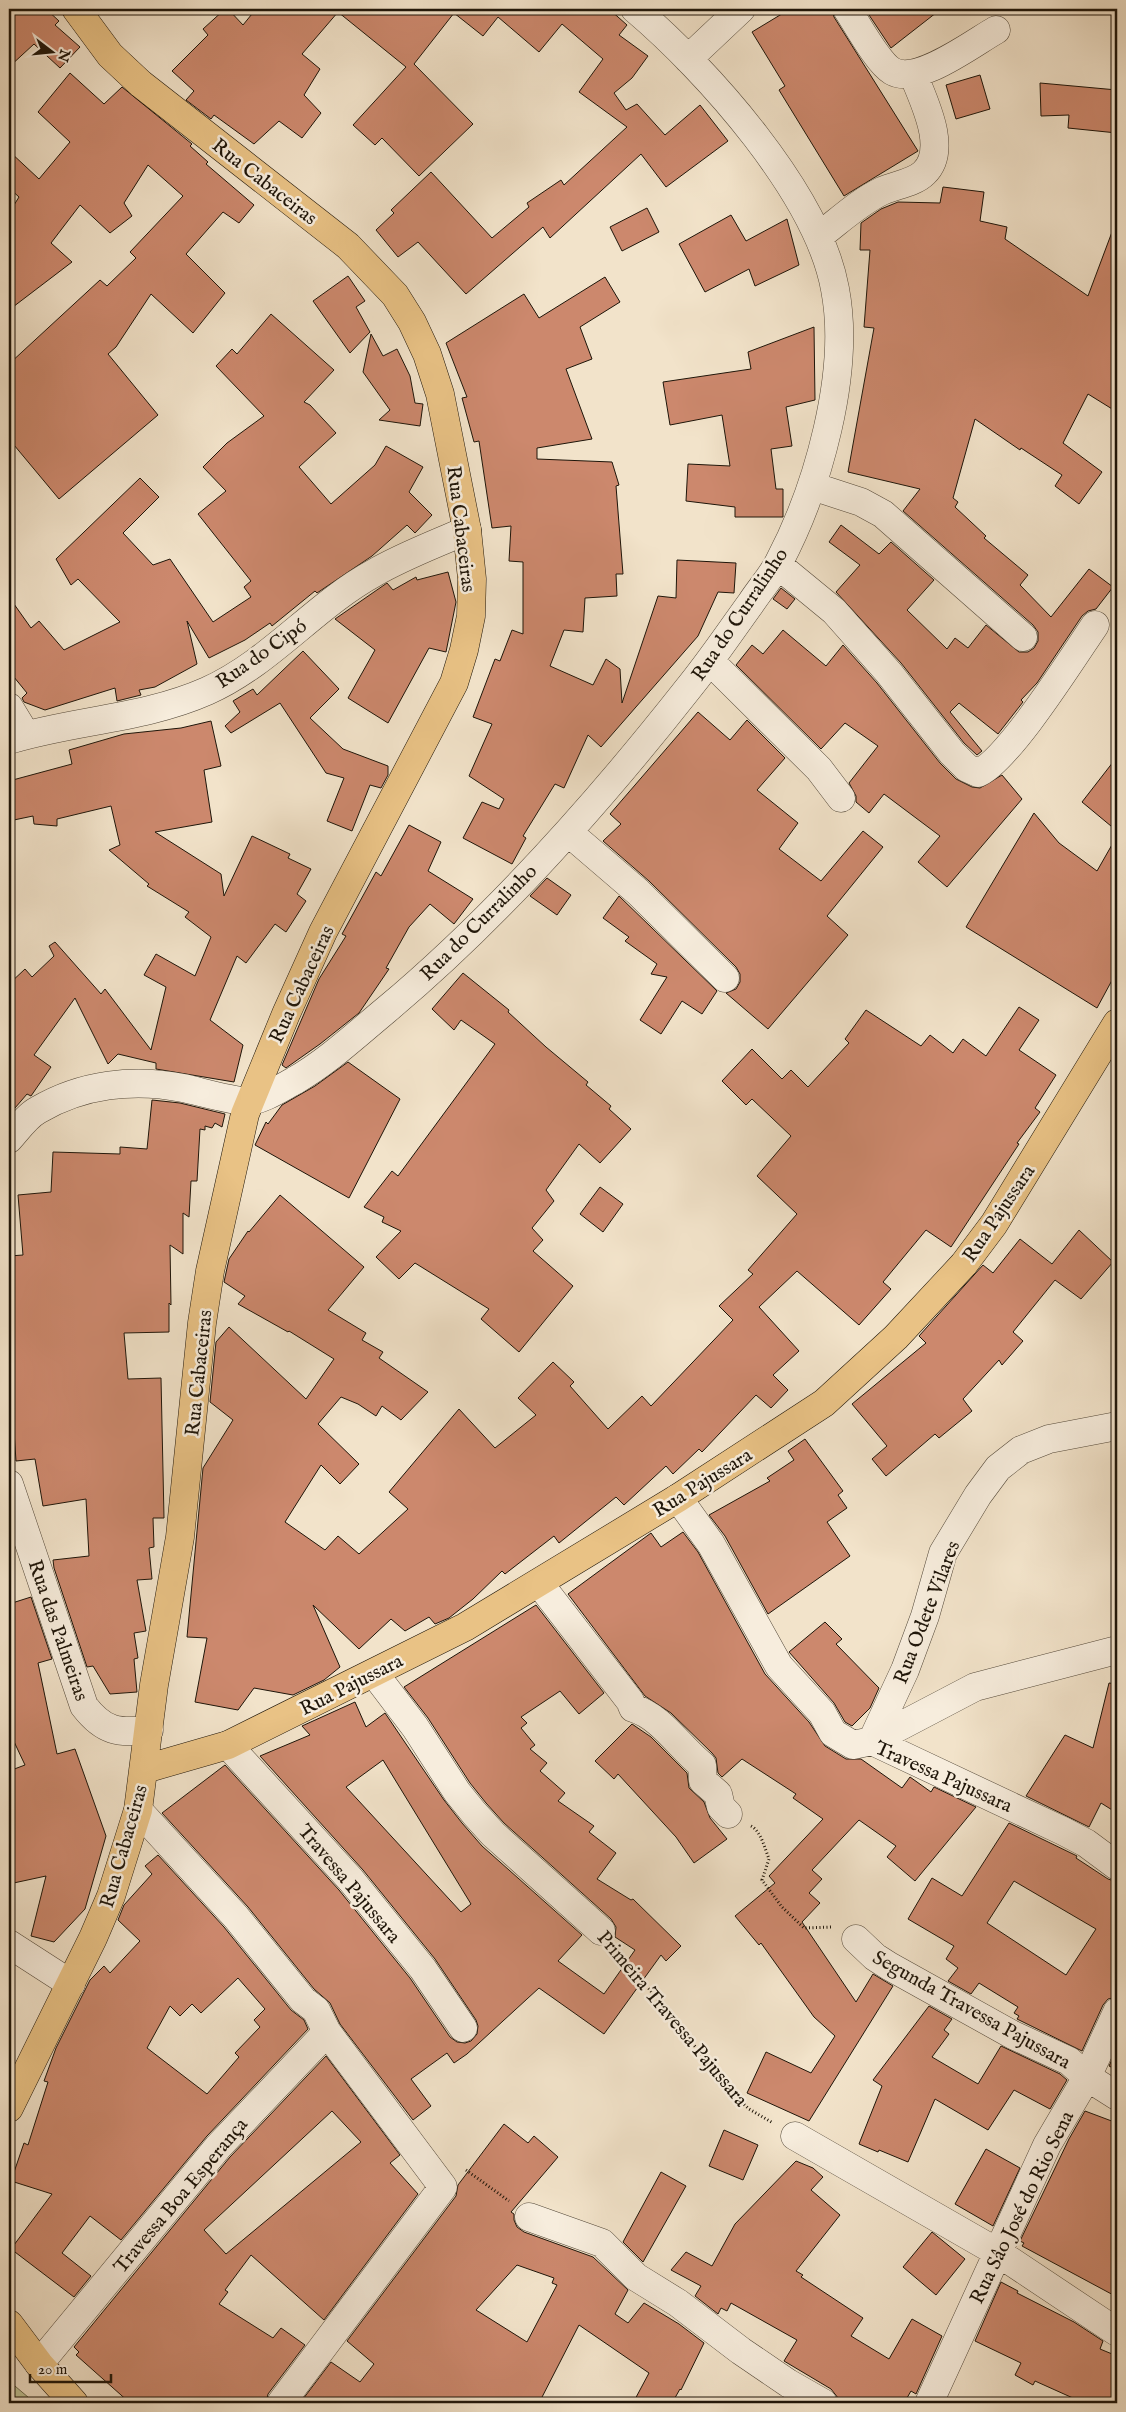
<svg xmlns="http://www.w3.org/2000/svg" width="1126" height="2412" font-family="'IM FELL English',serif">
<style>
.green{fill:#bfc294;stroke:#6e6c4e}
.building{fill:#cc886d;stroke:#1e1509;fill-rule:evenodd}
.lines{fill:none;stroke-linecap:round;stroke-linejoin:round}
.minor-casing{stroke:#534839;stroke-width:29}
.major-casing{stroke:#1e1509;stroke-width:29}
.path{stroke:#1e1509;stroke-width:3;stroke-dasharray:1 2.5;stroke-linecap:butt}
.minor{stroke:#f7eddd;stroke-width:28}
.major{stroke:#e9c285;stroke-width:28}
.labels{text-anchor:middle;stroke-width:5;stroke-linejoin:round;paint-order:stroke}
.street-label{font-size:20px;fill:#1e1509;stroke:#f7eddd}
</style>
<rect width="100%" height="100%" fill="#f2e3ca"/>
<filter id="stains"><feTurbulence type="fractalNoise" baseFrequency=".004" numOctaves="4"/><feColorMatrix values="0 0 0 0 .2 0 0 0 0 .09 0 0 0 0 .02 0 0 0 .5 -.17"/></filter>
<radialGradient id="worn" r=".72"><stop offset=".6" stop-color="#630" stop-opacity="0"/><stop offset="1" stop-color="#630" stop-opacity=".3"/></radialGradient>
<path class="green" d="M9,2381L35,2403H9Z"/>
<path class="building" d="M9,9H46L59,21L55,25L80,47L60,68L34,44L9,67Z
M225,9H228L243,25L256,9H609L627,25L619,35L648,56L632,78L614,93L626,110L637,104L665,135L700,105L728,141L666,187L641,154L550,238L543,227L466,294L418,242L398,257L376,230L394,213L391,210L431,172L492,238L529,207L527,203L561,180L564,185L627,127L579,92L603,59L562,24L539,52L498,17L483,36L454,13L414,64L473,124L419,176L382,138L375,145L353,125L406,67L338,12L302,54L320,69L304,95L321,113L302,138L279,121L254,144L214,115L211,119L186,100L194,91L172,71L208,35L203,29Z
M790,9H832L834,17L918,151L844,196L779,90L785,86L752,32Z
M865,9H941L891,48Z
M70,73L104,104L122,87L192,144L190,146L208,162L206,164L254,205L239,223L223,212L186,254L225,293L193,333L151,294L116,347L108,354L158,415L59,499L9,439V364L100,280L107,286L136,258L130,252L183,196L148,165L124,203L132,216L110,233L80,205L51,243L72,262L9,310V213L19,197L9,188V151L39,179L70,142L38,112Z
M980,75L990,109L956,119L946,85Z
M1040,83L1117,90V133L1068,128L1069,115L1041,116Z
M943,187L984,192L980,221L1007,227L1005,239L1088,296L1115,224H1117V412L1088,394L1063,443L1102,472L1079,504L1055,486L1062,475L1021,448L1020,450L975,419L953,498L958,502L955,507L986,536L984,538L1028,575L1020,585L1051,617L1089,569L1113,587L1096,609L1088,611L1082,616L1037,683L1021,700L1023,702L998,734L959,703L950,712L982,751L977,755L964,743L901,663L836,592L860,565L829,542L841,525L879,554L891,542L934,580L907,610L947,649L955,638L968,648L986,625L1019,652H1028L1034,648L1038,641V632L1033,625L903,511L920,489L848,472L874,328L864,327L870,250H860L861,223L881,209L898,202L940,203Z
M647,208L659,232L622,251L610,227Z
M731,215L746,241L787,219L799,265L755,286L749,269L705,292L679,244Z
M348,276L365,301L356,307L370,332L350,353L313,301Z
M605,277L620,302L580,327L592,359L566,369L592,439L537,448V459L612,462L619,485L616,486L623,574H616L617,596L585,598L583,632L564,630L550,666L593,685L606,659L620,669L622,703L658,596L676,598L677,560L736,563L734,593L718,592L698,636L601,747L588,735L564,788L555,784L523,836L526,838L512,864L463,838L482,802L499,809L504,799L469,776L492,724L473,717L495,659L500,661L512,630L523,634V562L509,561L511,526L492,528L479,441L474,442L462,398L467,397L446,343L524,294L539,318Z
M271,314L334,370L304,402L310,405L336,433L299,467L331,504L375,465L386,446L423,467L409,492L432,515L415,533L407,525L372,556L317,593L315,591L272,626L270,623L245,640L209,658L187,621L197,664L155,687L139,690L141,695L117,701L115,688L45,710L24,702L22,698L27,693L9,671V597L31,628L39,621L64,650L120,622L78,579L71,585L56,559L140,478L159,497L123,533L153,565L170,559L213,622L251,597L244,587L251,581L198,514L226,491L203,467L227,443L264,416L216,366L232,349L237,354Z
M814,327L815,400L786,407L792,446L771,449L776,489H783V517H735V507L686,501L688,464L730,466L722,415L670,425L663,382L751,369L748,352Z
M371,334L383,356L397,349L410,376L415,403L423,404L420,426L379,420L390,410L363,372Z
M448,572L456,602L446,652L429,648L388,723L348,698L375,650L335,619L387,583L393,590L416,577L417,580Z
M781,588L795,599L787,609L773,599Z
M783,630L826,666L843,645L877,683L940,763L956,779L972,787L980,788L1002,775L1022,799L947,887L918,862L940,836L884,794L869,813L856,802V796L849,783L878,746L845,723L821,749L736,665L752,645L763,654Z
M303,651L339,689L310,718L343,749L388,766V775L381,788L370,785L352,831L327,821L344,778L326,773L280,703L231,733L225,726L240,712L233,701L253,689L257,695Z
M698,712L730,740L747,720L785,758L757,790L798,823L779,849L821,881L863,831L883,847L827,916L848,935L768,1029L726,993L736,989L740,982V974L736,967L649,881L603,841L621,824L610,814Z
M211,721L221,766L204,770L212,822L155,832L221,874L224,896L252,836L290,854L288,858L311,869L297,894L306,901L286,932L275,924L246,963L237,956L210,1020L243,1045L234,1082L156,1069V1063L118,1054L108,1064L75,998L34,1055L51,1067L31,1096L27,1094L9,1115V984L25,969L32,977L54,956L49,946L55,942L101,994L105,989L151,1050L166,987L144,975L156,954L195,976L211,937L185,917L189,912L147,886L149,884L109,850L120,845L111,806L57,819V826L34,824L33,816L9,821V781L72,764L69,750L124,734L181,728Z
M1117,757V831L1082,802Z
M1034,813L1059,843L1097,871L1117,836V971L1097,1008L966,927Z
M409,825L441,842L428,871L473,899L454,924L430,904L409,927L386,968L389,969L359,1013L320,1044L286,1068L282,1065L319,979L346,936L342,934L376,872L381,876Z
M547,878L571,895L557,915L530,896Z
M619,896L717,991L702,1014L682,1001L661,1034L640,1020L667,977L651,974L657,964L625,941L629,937L603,918Z
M463,973L509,1010L508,1012L546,1047L588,1082L586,1085L611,1106L609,1109L631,1129L600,1163L579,1144L546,1190L554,1201L532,1228L543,1240L533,1251L573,1286L519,1352L481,1319L489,1309L415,1263L399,1279L376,1257L401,1231L382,1222L384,1217L364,1207L392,1171L398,1176L495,1044L461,1020L454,1030L432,1009Z
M1019,1007L1039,1020L1019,1050L1056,1075L1035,1108L1040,1112L1017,1143L1019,1144L951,1247L926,1230L883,1282L891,1289L859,1325L797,1271L759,1307L799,1351L773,1375L788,1390L771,1408L756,1395L702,1452L699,1449L673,1474L666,1466L624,1505L616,1497L559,1543L554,1536L505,1574L502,1571L473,1599L449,1618L435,1624L429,1617L405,1631L391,1619L359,1649L313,1605L340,1667L324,1680L293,1695L254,1688L238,1710L195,1702L207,1638L187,1637L203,1468L233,1420L210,1402L216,1342L229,1327L306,1399L334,1359L289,1331L288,1332L238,1304L245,1296L224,1282L229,1259L248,1231L249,1232L280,1195L364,1267L328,1310L366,1333L362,1340L383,1352L379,1358L428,1392L401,1420L382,1406L376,1416L358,1404L341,1397L318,1424L359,1464L340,1484L321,1465L285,1522L325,1550L338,1536L359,1554L408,1509L389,1492L459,1409L495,1448L536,1415L518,1398L553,1362L574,1382L570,1386L608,1429L642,1396L651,1406L733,1320L719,1306L753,1274L748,1270L797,1214L757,1176L791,1136L752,1099L746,1105L722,1081L752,1049L782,1079L791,1070L808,1087L849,1043L845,1039L866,1010L921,1046L930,1035L953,1053L963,1039L986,1056Z
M348,1062L400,1099L349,1198L255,1145L266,1122L268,1124L282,1105L315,1086Z
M152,1100L180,1103L225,1114L222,1127L215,1123L212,1128L205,1126V1130L200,1129L197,1181H191L189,1217L183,1213V1254L170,1245L171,1305L169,1303V1332L124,1333L128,1379L161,1378L164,1518H153L154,1547L149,1548L152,1579L137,1580L146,1631L134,1633L138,1658L134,1659L137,1692L110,1694L93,1666L87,1667L54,1568L53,1560L89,1556L86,1499L43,1506L35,1459L16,1461L12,1402H9V1256L23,1255L18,1195L51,1192L53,1152L120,1154V1147L147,1149Z
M600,1187L623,1204L603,1232L580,1214Z
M1079,1230L1113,1262L1081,1299L1055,1280L1013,1332L1023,1341L1002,1365L999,1360L963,1399L972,1411L939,1438L935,1434L886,1476L872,1459L887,1446L852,1404L926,1343L919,1336L983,1265L993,1273L1020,1239L1052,1264Z
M805,1439L843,1491L838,1495L847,1508L827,1522L850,1556L768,1614L725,1536L709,1515L770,1481L767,1478L794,1460L788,1451Z
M683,1532L698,1552L765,1674L809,1722L825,1746L846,1759H861L902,1788L910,1777L931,1792L934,1787L976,1807L915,1881L887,1857L896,1846L859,1820L812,1870L822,1879L809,1893L820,1903L802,1922L856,2002L873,1974L893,1986L809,2121L747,2093L766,2052L811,2073L835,2036L814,2017L761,1943L759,1945L735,1916L775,1883L769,1876L823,1819L793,1798L796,1794L742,1759L722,1777L718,1773L716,1758L712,1753L671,1713L645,1696L568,1594L651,1533L661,1547Z
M31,1597L52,1659L38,1663L57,1754L75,1749L106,1836L85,1909L54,1942L31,1936L46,1876L9,1884V1771L25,1765L9,1731V1604Z
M536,1605L604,1693L579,1714L560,1691L521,1717L527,1723L521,1728L535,1745L530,1749L547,1763L540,1771L565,1793L558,1801L594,1826L589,1832L616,1853L597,1879L631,1900L633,1899L681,1946L666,1961L661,1955L604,2034L539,1988L467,2054L454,2063L447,2053L411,2079L431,2106L413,2120L340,2024L330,2003L314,1989L248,1907L162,1813L225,1765L339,1890L410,1978L450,2037L457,2042L465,2043L471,2041L477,2034L478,2026L476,2020L435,1959L363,1870L260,1756L310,1735L302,1726L355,1702L366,1727L385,1713L444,1800L462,1823L482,1846L582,1935L558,1961L604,1994L635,1950L615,1937L616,1927L611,1919L504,1823L486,1803L470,1783L428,1718L404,1687ZM383,1760L471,1904L461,1912L346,1787Z
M825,1622L842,1639L836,1644L879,1688L870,1708L852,1726L845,1722L834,1703L789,1652Z
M1109,1683L1117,1684V1813L1101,1803L1089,1827L1026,1796L1065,1735L1093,1748Z
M632,1724L651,1737L687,1773L689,1788L704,1802L710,1818L727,1839L694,1863L676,1837L618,1774L614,1779L595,1761Z
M1009,1823L1077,1856L1076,1858L1108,1879L1117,1882V1997L1108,1999L1103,2005L1082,2051L1017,2019L1019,2016L1014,2013L1018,2007L979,1983L971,1994L948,1981L958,1968L946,1959L954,1946L908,1919L932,1878L962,1896ZM1014,1881L1096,1929L1066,1975L987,1923Z
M158,1855L224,1927L291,2010L304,2020L308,2029L207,2136L121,2240L90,2216L62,2253L91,2276L74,2297L11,2249L52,2194L11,2181L24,2143L28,2145L48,2082L44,2081L56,2048L90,1980L104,1966L110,1973L140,1941L118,1920L124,1905L152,1874L145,1866ZM238,1978L265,2009L254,2020L260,2027L235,2053L239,2057L207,2094L147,2048L170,2006L180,2016L192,2004L201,2013Z
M929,2006L952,2019L944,2030L949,2034L932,2057L978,2084L1001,2046L1060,2074L1067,2080L1050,2109L1014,2090L988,2130L935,2099L908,2162L879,2150L878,2152L859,2144L882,2086L873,2080Z
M1117,2049V2070L1109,2066Z
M326,2056L400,2155L390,2163L418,2194L324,2320L251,2255L225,2290L228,2292L219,2304L273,2338L281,2328L305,2345L268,2394L266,2403H130L76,2355L79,2352L74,2347L230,2157ZM332,2111L361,2142L226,2254L204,2230Z
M1085,2111L1117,2123V2297L1022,2246L1024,2243L1020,2241L1069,2139Z
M504,2124L528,2143L534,2136L558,2157L511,2212L514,2214V2220L517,2227L524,2232L593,2257L628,2290L615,2314L628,2323L644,2303L679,2324L704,2343L681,2390L680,2389L672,2403H633L649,2373L579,2325L539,2403H300L331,2362L360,2382L374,2364L347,2341L456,2196L458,2185ZM517,2265L554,2278L552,2283L557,2285L527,2342L476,2310Z
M724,2130L758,2145L743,2180L709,2166Z
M986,2149L1020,2168L993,2226L955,2204Z
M796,2161L813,2168L823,2177L811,2190L840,2215L796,2271L803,2275L801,2277L863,2318L851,2336L889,2359L912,2319L942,2336L916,2394L911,2391L904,2403H842L831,2389L784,2361L797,2340L731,2303L727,2311L721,2308L718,2314L695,2296L701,2286L671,2270L686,2252L712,2266L735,2224Z
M661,2172L686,2186L643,2262L623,2242Z
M932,2232L965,2259L936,2295L903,2267Z
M1001,2282L1018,2291L1017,2293L1074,2322L1103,2341L1100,2349L1117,2356V2403H1084L1035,2381L1033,2385L1015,2375L1021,2363L975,2341Z"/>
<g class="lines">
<defs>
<path id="minor" d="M847,9C857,24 878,63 892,71C917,86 973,43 996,30
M688,59L741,9
M819,236C839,221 859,202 882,191C895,185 914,183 924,173C949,149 923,100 913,74
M812,486L861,502L883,514L1023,637
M778,565L834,611L889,673L952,753L967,768L978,773C1008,761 1073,657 1095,625
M710,661L819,769L841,798
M9,707L26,735
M9,740C74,720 144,719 207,691C270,663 314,606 374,573C403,556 436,544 467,530
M568,832L638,892L725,978
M9,1139C18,1129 27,1116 38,1110C82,1084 134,1078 183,1088C198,1091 235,1102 248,1101C263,1100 281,1088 294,1081C327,1062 356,1035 386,1010C496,918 598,803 687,690C710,662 730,632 751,603C760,589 772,576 779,562C818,488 851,372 835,289C818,194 707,70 635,9
M9,1484L84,1706C104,1732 118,1733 149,1730
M678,1498L711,1544L779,1666L822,1713L833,1733L853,1745L872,1741L975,1687L1117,1650
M539,1583L630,1701L633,1708C662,1717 679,1747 702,1765L703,1781L718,1794L721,1807L728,1814
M374,1673L415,1727L457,1792L474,1813L493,1834L601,1931
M872,1741L905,1670L925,1616L943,1553L978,1495L998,1468L1021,1450L1049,1439L1117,1426
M872,1741L1063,1831L1086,1843L1117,1866
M228,1745L351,1880L423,1969L463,2028
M138,1810L236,1917L303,2000L316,2010L327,2032L443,2187L281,2403
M856,1939L875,1957L889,1966L1013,2035L1069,2061L1087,2077L1117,2096
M9,1944L71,1984
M795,2136L997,2252L1117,2332
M529,2217L602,2243L636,2277L678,2303L741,2351L788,2383L823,2403
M39,2364L218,2147L327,2032
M929,2403L1047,2145L1087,2077L1117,2012"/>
<path id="major" d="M145,1769L228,1745L465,1627L678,1498L824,1403L896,1337L964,1264L994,1224L1117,1023
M9,2108L93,1938L111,1896L138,1810L154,1685L180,1537L202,1323L210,1271L245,1114L286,1014L323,932L454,683L464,650L471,616L472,579L467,530L440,394L427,354L412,322L395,295L348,246L141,84L110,55L76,9
M9,2324L39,2364L74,2403"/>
</defs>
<use href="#minor" class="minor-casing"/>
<use href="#major" class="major-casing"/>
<path class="path" d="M751,1826C761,1831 765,1849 769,1859L762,1880L782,1907L804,1928L832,1927
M618,1950L733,2094L749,2109L773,2123
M466,2170L509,2201"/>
<use href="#minor" class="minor"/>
<use href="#major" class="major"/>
</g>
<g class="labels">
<g class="street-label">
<text transform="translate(265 181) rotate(38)" y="7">Rua Cabaceiras</text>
<text transform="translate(462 529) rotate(83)" y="7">Rua Cabaceiras</text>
<text transform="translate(739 614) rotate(-56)" y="7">Rua do Curralinho</text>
<text transform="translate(261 653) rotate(-35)" y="7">Rua do Cipó</text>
<text transform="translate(478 922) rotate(-45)" y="7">Rua do Curralinho</text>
<text transform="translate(301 984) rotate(-65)" y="7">Rua Cabaceiras</text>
<text transform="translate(998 1213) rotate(-56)" y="7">Rua Pajussara</text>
<text transform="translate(198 1373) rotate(-84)" y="7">Rua Cabaceiras</text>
<text transform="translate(702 1482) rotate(-32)" y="7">Rua Pajussara</text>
<text transform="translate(926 1612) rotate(-69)" y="7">Rua Odete Vilares</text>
<text transform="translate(59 1630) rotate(71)" y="7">Rua das Palmeiras</text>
<text transform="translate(351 1684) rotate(-27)" y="7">Rua Pajussara</text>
<text transform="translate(944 1776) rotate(24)" y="7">Travessa Pajussara</text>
<text transform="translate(123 1846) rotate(-74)" y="7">Rua Cabaceiras</text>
<text transform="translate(350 1883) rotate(50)" y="7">Travessa Pajussara</text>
<text transform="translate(972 2009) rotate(29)" y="7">Segunda Travessa Pajussara</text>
<text transform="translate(673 2018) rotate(50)" y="7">Primeira Travessa Pajussara</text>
<text transform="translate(180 2195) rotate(-50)" y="7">Travessa Boa Esperança</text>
<text transform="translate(1021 2207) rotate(-64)" y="7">Rua Sâo José do Rio Sena</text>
</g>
</g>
<rect width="1126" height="2412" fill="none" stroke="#f2e3ca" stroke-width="30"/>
<rect x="10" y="10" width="1106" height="2392" fill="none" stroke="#1e1509" stroke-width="2.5"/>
<rect x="15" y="15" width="1096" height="2382" fill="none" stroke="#1e1509"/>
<g transform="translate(52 52) rotate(106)" stroke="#f7eddd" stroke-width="4" paint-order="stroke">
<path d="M0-4L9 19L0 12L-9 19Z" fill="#1e1509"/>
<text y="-8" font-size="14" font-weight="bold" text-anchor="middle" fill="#1e1509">N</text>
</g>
<path d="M30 2374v8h81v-8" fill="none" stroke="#1e1509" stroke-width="2.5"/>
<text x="38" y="2374" font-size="15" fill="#1e1509" stroke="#f7eddd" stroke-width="4" paint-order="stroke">20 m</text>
<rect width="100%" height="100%" filter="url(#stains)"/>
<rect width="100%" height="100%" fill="url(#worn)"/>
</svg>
